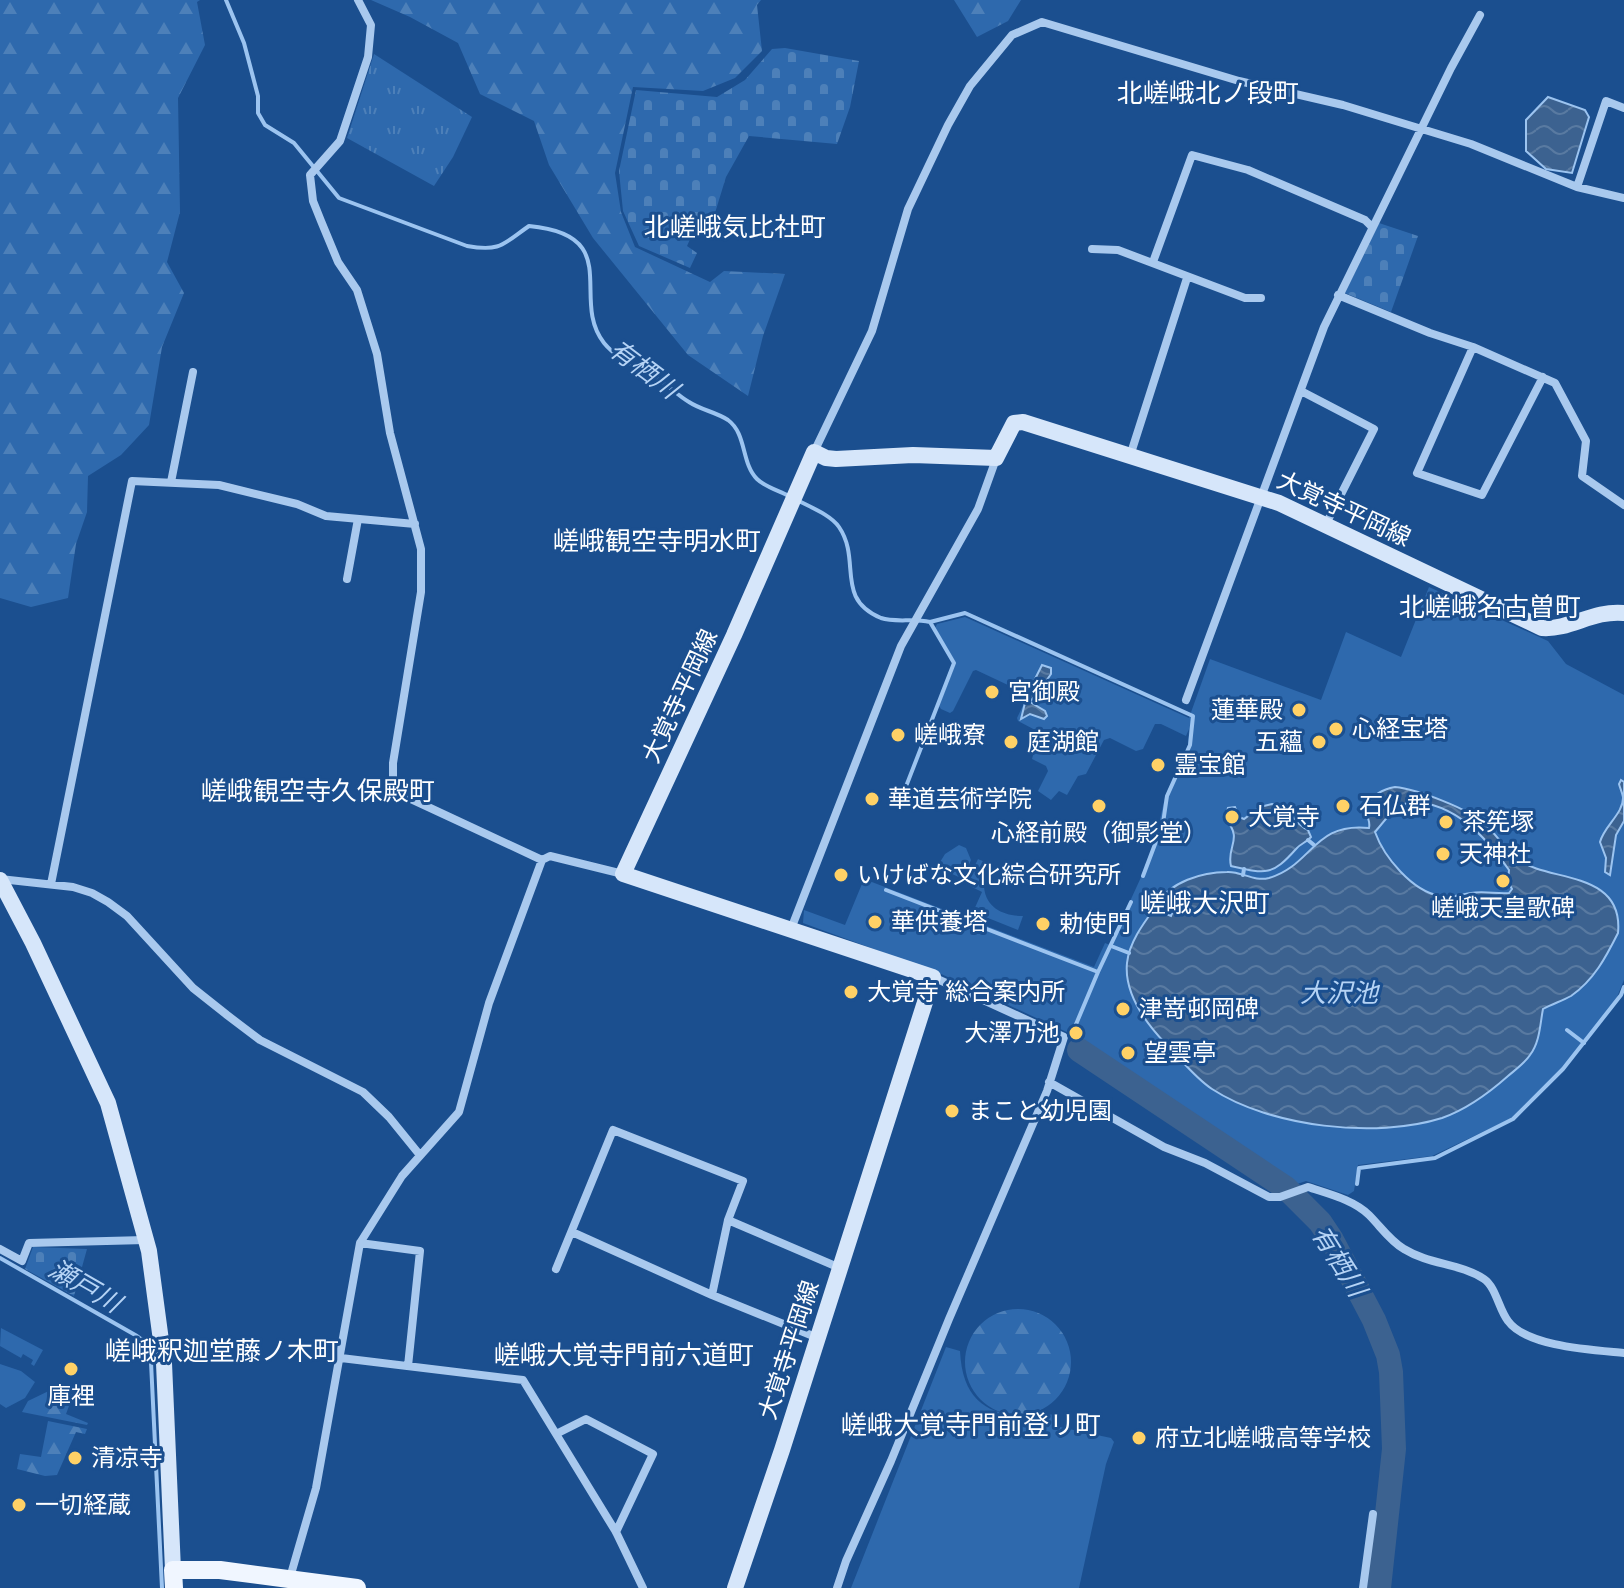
<svg xmlns="http://www.w3.org/2000/svg" width="1624" height="1588" font-family="Raleway,'Noto Sans JP',sans-serif">
<style>
.grass{fill:url(#grass-tufts)}
.forest{fill:url(#forest-firs)}
.cemetery{fill:url(#cemetery-stones)}
.garden{fill:#2e69ad}
.water{fill:url(#water-waves);stroke:#9cc4f0;stroke-width:2;fill-rule:evenodd}
.lines{fill:none;stroke-linecap:round;stroke-linejoin:round}
.stream{stroke:#9cc4f0;stroke-width:4}
.river{stroke:#3c6290;stroke-width:24}
.street{stroke:#a9c9ee;stroke-width:8}
.secondary{stroke:#d6e6fa;stroke-width:16}
.primary{stroke:#f0f6ff;stroke-width:18}
.poi-dot{fill:#ffd166;stroke:#1b4f8f;stroke-width:3}
.labels{text-anchor:middle;stroke-width:6;stroke-linejoin:round;paint-order:stroke}
.street-label{font-size:24px;fill:#fff;stroke:#1b4f8f}
.poi-label{font-size:24px;fill:#fff;stroke:#1b4f8f;text-anchor:start}
.neighbourhood-label{font-size:26px;fill:#fff;stroke:#1b4f8f}
.water-label{font-size:26px;font-style:italic;fill:#b5d3f5;stroke:#1b4f8f}
</style>
<defs>
<pattern id="grass-tufts" width="24" height="20" patternUnits="userSpaceOnUse" patternTransform="scale(2)"><rect width="24" height="20" fill="#2e69ad"/><path d="M3 7l-1-3M5 7V3M7 7l1-3M15 17l-1-3M17 17v-4M19 17l1-3" fill="none" stroke="#4d80b9"/></pattern>
<pattern id="forest-firs" width="22" height="20" patternUnits="userSpaceOnUse" patternTransform="scale(2)"><rect width="22" height="20" fill="#2e69ad"/><path d="M5 1l3.5 6h-7zM16 11l3.5 6h-7z" fill="#4d80b9"/></pattern>
<pattern id="cemetery-stones" width="16" height="16" patternUnits="userSpaceOnUse" patternTransform="scale(2)"><rect width="16" height="16" fill="#2e69ad"/><path d="M2 7V4a2 2 0 0 1 4 0v3zM10 15v-3a2 2 0 0 1 4 0v3z" fill="#4d80b9"/></pattern>
<pattern id="water-waves" width="16" height="10" patternUnits="userSpaceOnUse" patternTransform="scale(2)"><rect width="16" height="10" fill="#3c6290"/><path d="M0 5q4-4 8 0t8 0" fill="none" stroke="#597aa1"/></pattern>
</defs>
<rect width="100%" height="100%" fill="#1b4f8f"/>
<path class="grass" d="M374,54L472,117L453,157L434,186L347,138Z"/>
<path class="forest" d="M0,0H200L197,2L205,45L178,98L180,212L167,262L184,293L162,347L149,425L121,455L88,476L87,512L76,544L68,598L31,607L0,598Z
M371,0H761L757,5L762,51L735,78L703,91L633,87L615,173L621,212L635,247L710,282L724,271L785,274L763,336L748,396L688,355L593,238L549,165L534,121L480,94L458,43L410,17Z
M954,0H1021L1008,21L977,37Z
M965 1362a53 53 0 1 1 106 0a53 53 0 1 1-106 0Z
M57,1387L73,1395L66,1414L88,1423L87,1425L22,1412L28,1401Z
M48,1421L87,1429L85,1434L76,1432L57,1475L45,1476L17,1469L20,1454L41,1457Z"/>
<path class="cemetery" d="M785,48L859,61L850,107L837,144L749,136L726,177L711,226L706,231L695,228L687,246L697,253L690,268L639,246L623,211L619,171L636,90L717,97L745,80L772,49Z
M1379,223L1418,236L1391,312L1345,293Z
M33,1247L87,1249L74,1296L25,1269Z"/>
<path class="garden" d="M1429,587L1548,641L1566,664L1624,695V980L1617,997L1570,1061L1512,1118L1432,1156L1358,1165L1354,1191L1348,1195L1306,1181L1291,1186L1089,1052L1071,1034L939,973L803,923L804,910L845,925L864,879L1094,967L1105,943L1110,945L1153,851L1165,797L1188,745L1189,729L1186,736L1161,724H1155L1143,749L1136,751L1110,738L1104,740L1086,774L1078,776L1067,795L1059,791L1051,800L1038,791L1048,771L1046,766L1032,759L1039,732L1018,721L1017,718L1027,697L1025,693L976,670L973,671L953,711L950,713L941,709L939,706L956,663L935,628L937,624L965,617L1189,718L1210,659L1321,700L1346,632L1401,657Z
M959,845L966,848L971,860L963,879L937,867L945,854Z
M978,859C982,861 985,861 987,867C989,874 984,880 984,887C986,909 1005,916 1023,916L1018,930L973,912L982,892L966,884Z
M1,1328L43,1350L34,1366L31,1364L33,1360L23,1354L21,1358L0,1346Z
M946,1347L960,1351C963,1413 1002,1420 1056,1414L1055,1426L1111,1438L1114,1442L1106,1464L1079,1588H851Z
M0,1364L21,1371L35,1382L25,1398L6,1408L0,1404Z"/>
<path class="water" d="M1548,97L1585,110L1589,117L1572,173L1546,169L1526,151V120Z
M1042,665L1051,668V674L1044,684L1049,695L1046,699L1033,698L1030,702L1045,711L1047,716L1044,719L1030,714L1021,719L1026,699L1025,687L1034,681Z
M1621,780L1624,782V821L1616,835L1610,875L1605,872L1606,858L1600,842C1604,826 1624,813 1623,797C1622,792 1620,788 1619,784Z
M1395,787C1417,789 1469,809 1485,824C1497,835 1506,851 1519,860C1548,882 1624,870 1618,933C1606,957 1594,980 1571,996C1562,1001 1552,1004 1543,1009C1540,1024 1540,1042 1530,1055C1525,1063 1515,1070 1508,1076C1490,1092 1465,1110 1442,1118C1376,1139 1270,1127 1212,1089C1194,1077 1180,1058 1165,1043C1145,1022 1124,993 1127,963C1129,943 1143,924 1154,909L1171,916L1173,911L1157,904C1170,882 1202,872 1227,872C1241,871 1254,882 1269,878C1313,865 1313,822 1369,828C1371,820 1365,816 1367,808C1370,795 1384,789 1395,787ZM1411,801C1456,804 1485,836 1509,870L1508,882L1512,889L1509,893C1497,894 1484,891 1471,893C1460,894 1453,899 1440,896C1412,891 1384,857 1375,832L1394,809Z
M1272,804C1290,807 1293,823 1308,830L1311,837C1306,843 1301,843 1296,849C1272,876 1266,874 1231,866C1226,846 1244,840 1225,818L1228,808L1235,807L1239,817L1244,819L1260,807Z"/>
<g class="lines">
<path class="stream" d="M226,0L244,43L258,96V113L265,125L294,143L339,198L467,246C501,252 503,244 529,226C626,235 569,299 604,343C618,360 637,366 655,377C667,384 677,395 689,402C701,410 716,412 728,420C747,434 741,463 757,479C765,487 780,491 789,496
M797,500C810,507 831,515 839,527C862,561 834,598 881,618C895,623 913,618 930,622L954,663L905,789
M930,622L965,613L1193,716L1190,745L1167,796L1163,823L1143,876
M1308,840L1314,845
M1243,875L1244,869
M886,890L1098,972L1074,1029
M1111,946L1129,953
M1098,972L1131,902
M1567,1030L1584,1043
M1357,1184L1359,1168L1435,1158L1513,1119L1563,1069L1621,995L1624,987
M0,1258L137,1336L145,1342L151,1362L162,1588"/>
<path class="river" d="M1079,1050L1286,1188L1320,1222L1332,1240L1374,1320L1388,1355L1391,1372L1394,1449L1379,1588"/>
<path class="street" d="M358,0L371,25L368,57L340,141L310,175L313,201L321,221L338,262L357,290L377,354L390,433L421,549V592L393,763V785L398,793L542,860
M1577,187L1606,101L1624,108
M1092,249L1118,250L1245,298H1261
M1153,262L1192,155L1248,170L1365,220L1372,227
M1338,295L1430,333L1473,347L1555,383L1586,441L1582,476L1624,505
M1473,347L1417,473L1482,495L1543,377
M1301,391L1374,429L1326,524
M814,452L872,331L908,209L948,125L970,86L1012,35L1042,22L1239,81L1343,105L1471,144L1577,187L1624,198
M1130,456L1187,278
M171,482L193,372
M347,579L358,519
M1186,700L1324,327L1451,68L1480,15
M0,879L73,887L92,893L108,902L127,916L193,988L227,1015L260,1040L363,1092L389,1117L419,1154
M51,884L132,481L219,485L297,504L326,516L415,524
M791,929L901,646L978,509L996,459
M1049,1082L1164,1147L1205,1163L1269,1197H1280L1308,1187C1329,1194 1354,1200 1369,1215C1381,1227 1390,1241 1404,1249C1430,1265 1460,1263 1484,1279C1496,1287 1499,1310 1508,1321C1527,1347 1593,1350 1624,1353
M728,1220L840,1268
M572,1232L712,1295L818,1338
M360,1243L420,1251L408,1366
M0,1249L22,1261L29,1243L145,1240
M556,1269L613,1130L743,1181L728,1220L712,1295
M341,1358L523,1380L616,1532L643,1588
M556,1434L586,1419L653,1454L616,1532
M289,1581L316,1488L360,1243L402,1176L459,1112L489,1003L542,860L550,856L623,874
M837,1588L846,1561L891,1461L949,1319L1047,1091L1064,1037L933,977
M1363,1588L1373,1514"/>
<path class="secondary" d="M0,880L33,943L108,1103L149,1251L164,1363L173,1570
M735,1588L782,1450L933,977L623,874L734,635L814,452L826,458L836,459L913,455L996,458L1014,423L1023,422L1279,503L1542,628C1571,630 1592,610 1624,613"/>
<path class="primary" d="M174,1588L173,1570H220L357,1588"/>
</g>
<g class="poi-dot">
<circle cx="992" cy="692" r="8"/>
<circle cx="1299" cy="710" r="8"/>
<circle cx="1336" cy="729" r="8"/>
<circle cx="898" cy="735" r="8"/>
<circle cx="1011" cy="742" r="8"/>
<circle cx="1319" cy="742" r="8"/>
<circle cx="1158" cy="765" r="8"/>
<circle cx="872" cy="799" r="8"/>
<circle cx="1099" cy="806" r="8"/>
<circle cx="1343" cy="806" r="8"/>
<circle cx="1232" cy="817" r="8"/>
<circle cx="1446" cy="822" r="8"/>
<circle cx="1443" cy="854" r="8"/>
<circle cx="841" cy="875" r="8"/>
<circle cx="1503" cy="881" r="8"/>
<circle cx="875" cy="922" r="8"/>
<circle cx="1043" cy="924" r="8"/>
<circle cx="851" cy="992" r="8"/>
<circle cx="1123" cy="1009" r="8"/>
<circle cx="1076" cy="1033" r="8"/>
<circle cx="1128" cy="1053" r="8"/>
<circle cx="952" cy="1111" r="8"/>
<circle cx="71" cy="1369" r="8"/>
<circle cx="1139" cy="1438" r="8"/>
<circle cx="75" cy="1458" r="8"/>
<circle cx="19" cy="1505" r="8"/>
</g>
<g class="labels">
<g class="street-label">
<text transform="translate(1344 509) rotate(25)" y="8">大覚寺平岡線</text>
<text transform="translate(680 696) rotate(-65)" y="8">大覚寺平岡線</text>
<text transform="translate(789 1350) rotate(-72)" y="8">大覚寺平岡線</text>
</g>
<g class="poi-label">
<text x="1008" y="700">宮御殿</text>
<text x="1283" y="718" text-anchor="end">蓮華殿</text>
<text x="1352" y="737">心経宝塔</text>
<text x="914" y="743">嵯峨寮</text>
<text x="1027" y="750">庭湖館</text>
<text x="1303" y="750" text-anchor="end">五蘊</text>
<text x="1174" y="773">霊宝館</text>
<text x="888" y="807">華道芸術学院</text>
<text x="1359" y="814">石仏群</text>
<text x="1248" y="825">大覚寺</text>
<text x="1462" y="830">茶筅塚</text>
<text x="1099" y="841" text-anchor="middle">心経前殿（御影堂）</text>
<text x="1459" y="862">天神社</text>
<text x="857" y="883">いけばな文化綜合研究所</text>
<text x="1503" y="916" text-anchor="middle">嵯峨天皇歌碑</text>
<text x="891" y="930">華供養塔</text>
<text x="1059" y="932">勅使門</text>
<text x="867" y="1000">大覚寺 総合案内所</text>
<text x="1139" y="1017">津嵜邨岡碑</text>
<text x="1060" y="1041" text-anchor="end">大澤乃池</text>
<text x="1144" y="1061">望雲亭</text>
<text x="968" y="1119">まこと幼児園</text>
<text x="71" y="1404" text-anchor="middle">庫裡</text>
<text x="1155" y="1446">府立北嵯峨高等学校</text>
<text x="91" y="1466">清凉寺</text>
<text x="35" y="1513">一切経蔵</text>
</g>
<g class="neighbourhood-label">
<text x="1208" y="102">北嵯峨北ノ段町</text>
<text x="735" y="236">北嵯峨気比社町</text>
<text x="657" y="550">嵯峨観空寺明水町</text>
<text x="1490" y="616">北嵯峨名古曽町</text>
<text x="318" y="800">嵯峨観空寺久保殿町</text>
<text x="1205" y="912">嵯峨大沢町</text>
<text x="222" y="1360">嵯峨釈迦堂藤ノ木町</text>
<text x="624" y="1364">嵯峨大覚寺門前六道町</text>
<text x="971" y="1434">嵯峨大覚寺門前登リ町</text>
</g>
<g class="water-label">
<text transform="translate(644 369) rotate(37)" y="9">有栖川</text>
<text x="1339" y="1002">大沢池</text>
<text transform="translate(1339 1261) rotate(58)" y="9">有栖川</text>
<text transform="translate(85 1286) rotate(30)" y="9">瀬戸川</text>
</g>
</g>
</svg>
